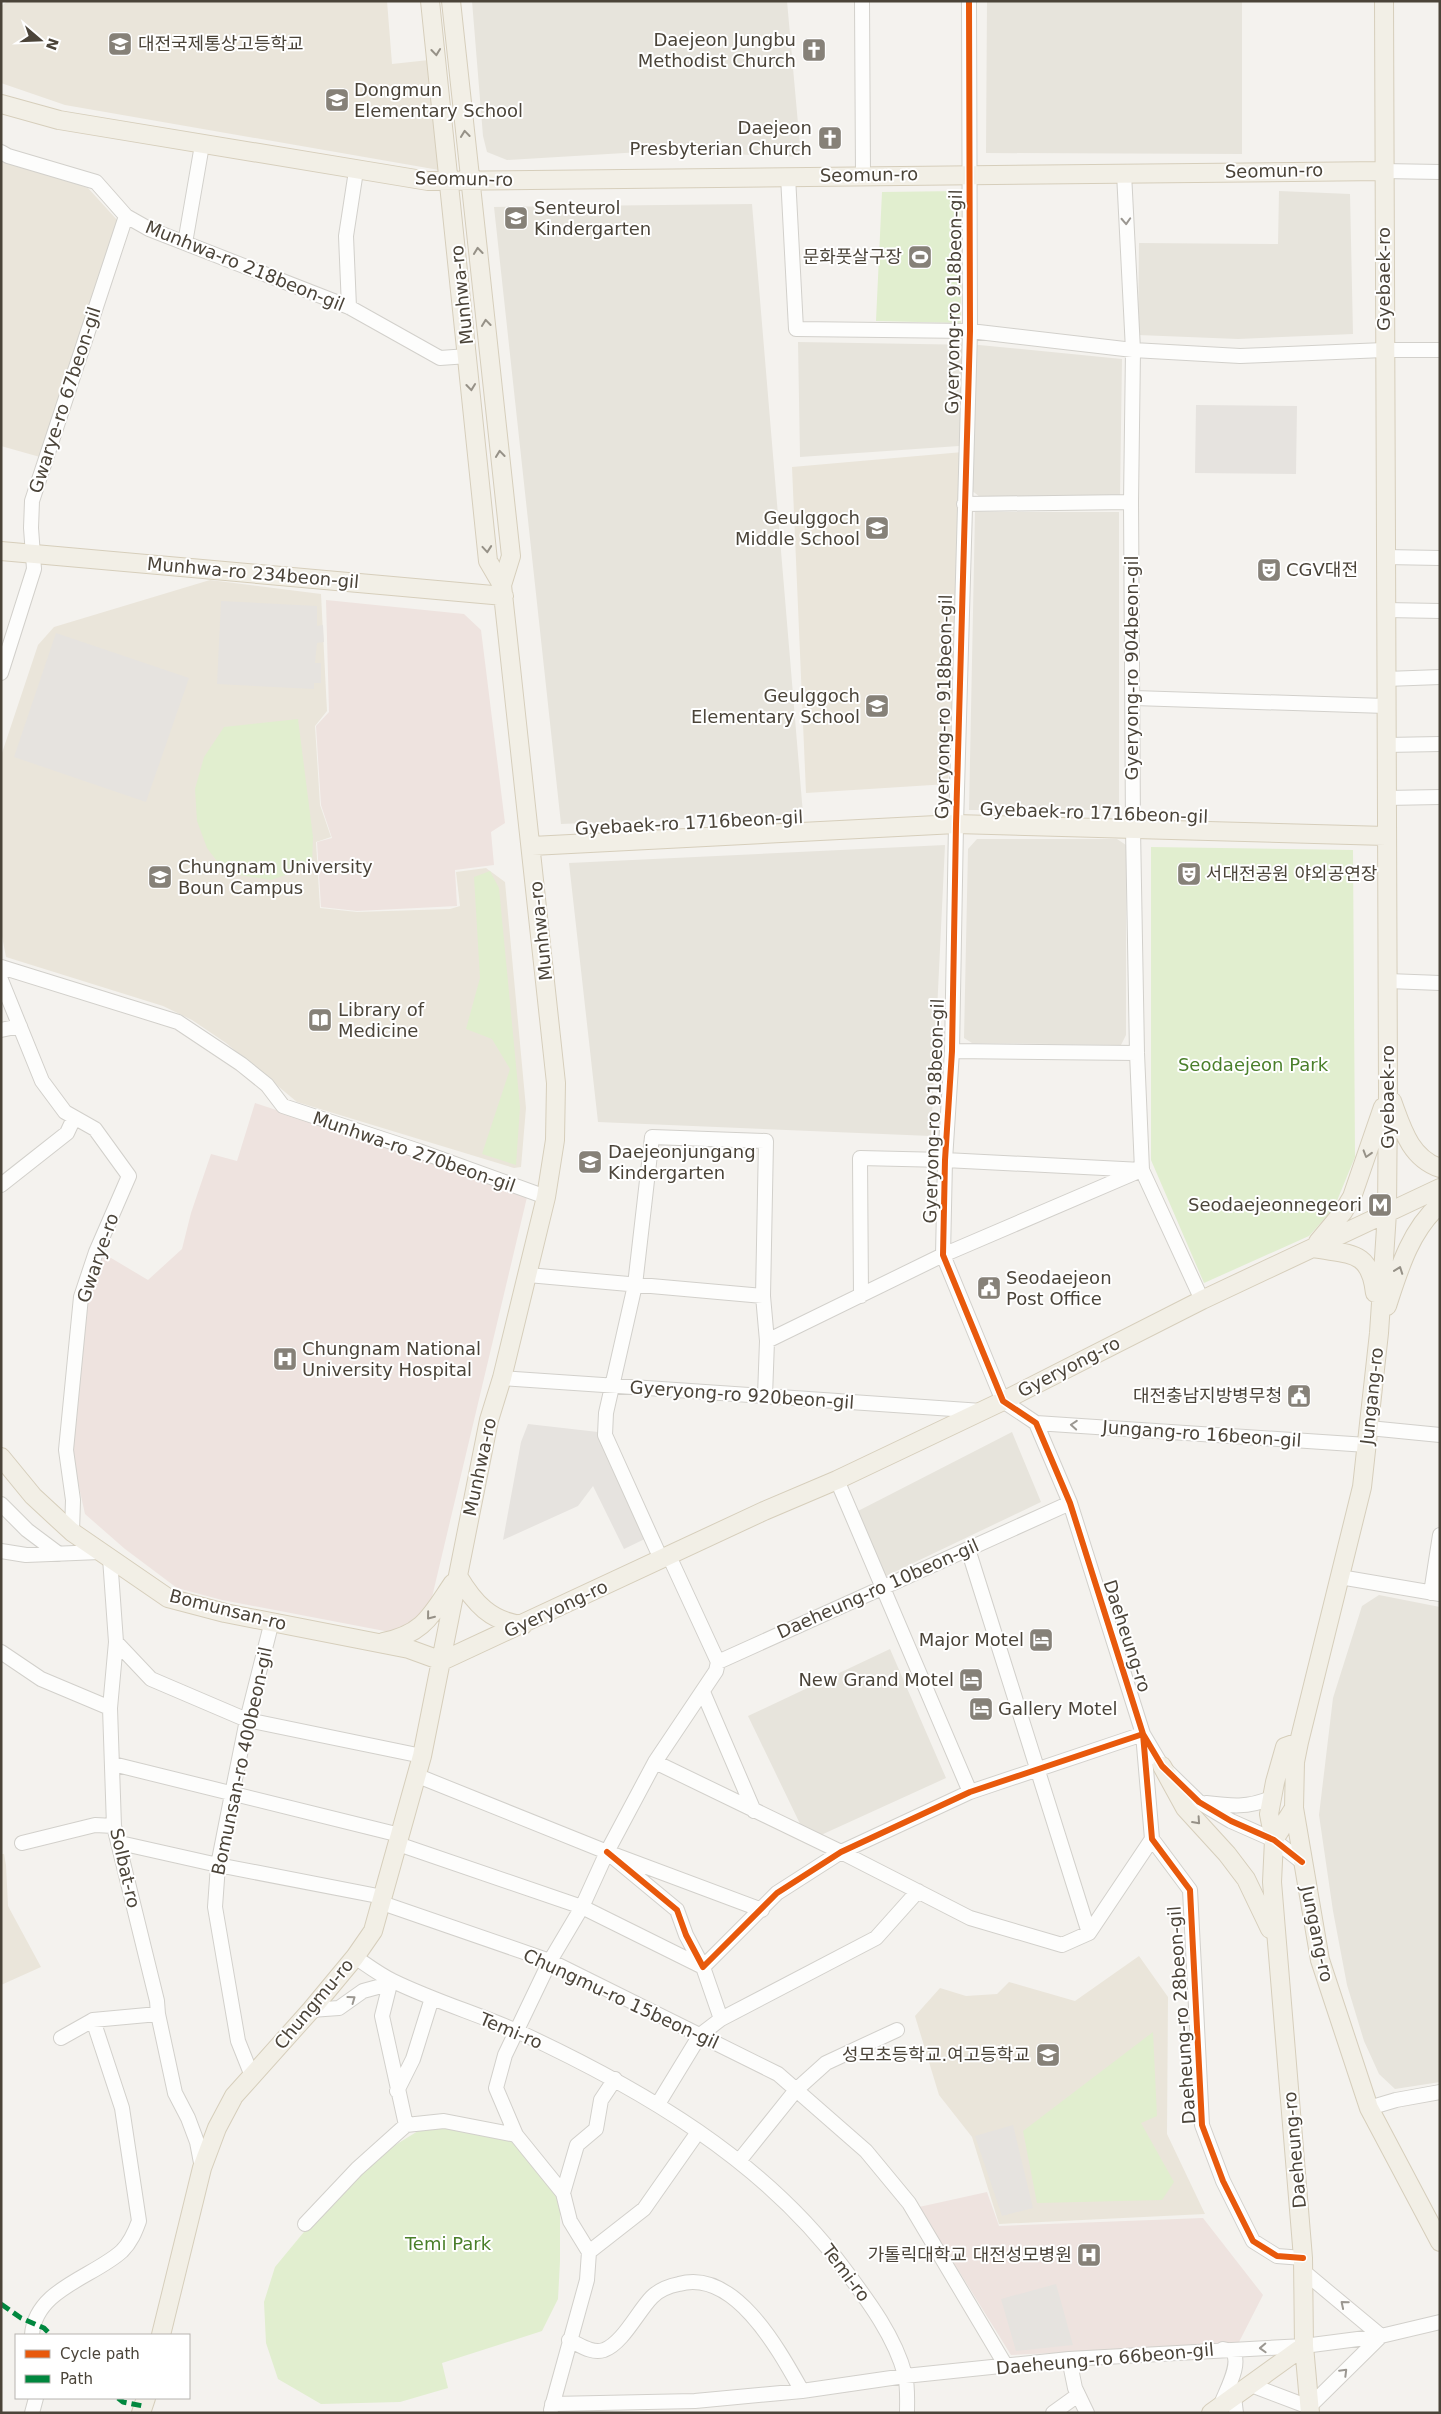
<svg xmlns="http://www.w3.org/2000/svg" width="1441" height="2414" font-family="'DejaVu Sans','Noto Sans KR',sans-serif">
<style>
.residential{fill:#e7e4dc}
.education{fill:#eae5da}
.medical{fill:#eee3df}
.green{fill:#e1eecf}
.parking{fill:#e6e3df}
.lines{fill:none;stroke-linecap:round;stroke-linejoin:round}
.minor-casing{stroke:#d2d0cb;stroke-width:16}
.major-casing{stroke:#d6cebb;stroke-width:20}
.minor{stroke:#fdfdfc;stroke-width:14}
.major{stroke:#f2efe6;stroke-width:18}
.quiet{stroke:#00873e;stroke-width:5;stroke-dasharray:10 5;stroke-linecap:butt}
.cycleway-casing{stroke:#fff;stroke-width:9}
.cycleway{stroke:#e8590c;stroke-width:6}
.oneway{stroke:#969187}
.oneway2{stroke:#9b9791}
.labels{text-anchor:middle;stroke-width:4;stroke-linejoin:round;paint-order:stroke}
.poi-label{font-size:18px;fill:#4b4439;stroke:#fff;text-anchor:end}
.street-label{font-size:18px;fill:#4b4439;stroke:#fff}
.park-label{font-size:18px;fill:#4a7f2a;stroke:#fff}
</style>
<rect width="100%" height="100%" fill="#f4f2ee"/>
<path class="residential" d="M472,1H787L801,157L658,151L507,160L487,152L483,136Z
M987,1H1242V154L986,153Z
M1279,191L1350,194L1353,334L1238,339L1138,335L1139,243L1278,244Z
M752,204L803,814L561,824L494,207Z
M798,342L979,345L1122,359L1120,496L980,497L971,490V448L959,446L800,457Z
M975,512H1119V810H969Z
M977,839H1117L1126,845V1035L1121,1045L972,1043L964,1038L968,849Z
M945,845L931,1136L598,1122L569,863Z
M1012,1432L1041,1502L884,1577L858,1511Z
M1379,1595L1440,1607V2082L1395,2089L1379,2074L1364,2041L1347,1985L1333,1911L1319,1815L1333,1698L1362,1606Z
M890,1649L946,1778L821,1835L803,1830L748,1716Z"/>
<path class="education" d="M8,1H387L392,64L429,60L439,170L65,105L1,83V6Z
M1,158L88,188L118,221L40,457L1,446Z
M963,452L948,784L806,793L792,467Z
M210,580L321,594L327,711L315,726L320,805L331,837L316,842L320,908L357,912L450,909L460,906L456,872L486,868L505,882L526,1108L521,1167L514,1168L297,1102L226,1043L192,1020L163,1006L6,957L1,931V756L38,645L54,627Z
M1,1854H4L6,1865L8,1906L41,1967L1,1985Z
M1139,1956L1168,1997L1167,2134L1205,2214L999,2224L972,2137L939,2095L915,2016L940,1988L966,1996L997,1994L1009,1982L1075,2001Z"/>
<path class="medical" d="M326,600L464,614L481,630L505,823L491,832L494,865L455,870L457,906L357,911L321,907L317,842L332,838L321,805L316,726L329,712Z
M255,1103L528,1193L428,1614L395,1633L222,1600L177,1588L125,1549L85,1514L71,1451L85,1309L101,1252L148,1280L182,1249L191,1213L211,1154L237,1161Z
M987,2192L999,2226L1203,2218L1263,2295L1238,2344L1011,2355L919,2207Z"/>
<path class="green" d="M960,191L961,323L876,321L882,192Z
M298,719L313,837L312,866L271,880L226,873L207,848L197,821L195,789L204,757L224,727Z
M1151,847L1353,850L1355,1157L1334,1208L1309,1236L1204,1283L1151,1160Z
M490,871L499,888L520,1107L516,1165L482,1154L510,1069L492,1039L466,1029L480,978L474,877Z
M1153,2032L1157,2116L1141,2123L1174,2182L1162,2200L1037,2203L1023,2131Z
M452,2127L511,2139L545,2166L560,2203V2261L558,2299L542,2331L442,2363L448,2388L400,2402L321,2404L278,2379L266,2343L264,2302L275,2267L332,2198L371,2160L418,2131Z"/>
<path class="parking" d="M1196,405L1297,406L1296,474L1195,473Z
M221,601L317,606V626L323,625L324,642L317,643L315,663H321V683H314V689L217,684Z
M56,633L189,678L146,802L14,757Z
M528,1424L598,1432L605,1435L651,1536L624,1549L593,1486L578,1506L503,1540L521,1442Z
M1013,2125L1033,2208L1002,2216L975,2136Z
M1056,2284L1073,2345L1016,2351L1001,2299Z"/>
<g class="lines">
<defs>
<path id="minor" d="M862,1L863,175
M969,1L970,331L956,824L952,1051L945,1160L943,1255L1003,1401L1036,1423L1070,1503L1143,1734L1162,1766L1199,1802L1231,1821L1274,1840L1302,1862
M1,152L8,156L96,182L126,216L149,229L349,307L440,358L468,356
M1383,171L1440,172
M1124,173L1133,350L1131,502L1133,829L1137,1053L1142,1170L1202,1300
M788,176L796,329L970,331L1133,350L1240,356L1384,350H1440
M185,243L202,145
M349,307L346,236L356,171
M964,504L1131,502
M1385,557L1440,558
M1386,610L1440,611
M1,673L34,569L31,528L32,501L126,216
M1386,679L1440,677
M1134,698L1386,706
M1386,745L1440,744
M1386,798L1440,797
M1,967L178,1022L241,1064L267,1085L283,1106L419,1151L546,1197
M1,980L42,1081L65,1112L95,1129L129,1176L96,1252L81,1297L66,1450L73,1500L72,1532
M1388,981L1440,983
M1,1030L20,1026
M952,1051L1137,1053
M1,1185L67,1133L74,1118
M528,1275L763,1296
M861,1296L860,1158L945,1160L1142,1170
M767,1341L943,1255L1139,1171
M502,1378L982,1411
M1036,1423L1367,1445
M1369,1428L1440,1435
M837,1480L970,1792
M1,1504L27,1530L59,1554
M968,1549L1089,1933
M1,1551L26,1555L100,1552
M669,1556L718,1662
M110,1558L116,1642L110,1708L114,1826L157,2001L158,2014L175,2093L188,2118L197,2142L202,2168
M661,1559L605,1435L606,1413L635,1285L652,1137L766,1141L763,1296L767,1341L765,1396
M1340,1577L1440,1594
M1431,1593L1440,1535
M116,1642L151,1679L247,1720L422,1756
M1,1652L41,1679L110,1708
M703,1692L754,1811
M655,1762L841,1852L970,1918L1062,1945L1089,1933L1152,1839
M113,1764L400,1835
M418,1776L607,1852L762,1910
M1206,1803C1231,1806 1248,1808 1271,1798
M22,1843L95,1825L114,1826
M120,1843L218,1865L383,1897
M398,1844L582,1907L703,1967L721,2019
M607,1852L677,1910L686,1935L703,1967L777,1893L841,1852L970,1792L1143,1734L1152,1839L1190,1890L1202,2125L1223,2181L1253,2241L1277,2256L1303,2258
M382,1903L550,1961L778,2074L866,2151L909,2203L1006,2366
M355,1957C367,1965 380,1975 393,1981C434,2001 478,2014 519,2032C642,2089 764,2160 845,2270C869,2302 895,2337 905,2375C908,2387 907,2401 907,2413
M391,1980L382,2016L406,2125
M311,2010L339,2008L363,1991L385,1985L391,1980
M61,2038L93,2020L158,2014
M252,2076L238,2041L215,1907L218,1865L232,1794L247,1720L272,1621
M397,2091L413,2059L432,1998
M658,2104L700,2035L721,2019L876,1938L918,1891
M1369,2108L1396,2100L1440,2092
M516,2135L496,2088L505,2055L550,1961L582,1907L607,1852L655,1762L716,1671L718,1662L1070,1503
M739,2161L796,2090L826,2063L897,2030
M563,2193L577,2145L596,2129L601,2100L615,2079
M305,2224L357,2169L406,2125L444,2121L516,2135L563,2193L570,2221L589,2252
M32,2335C35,2289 94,2277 122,2251C131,2242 135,2232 139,2221L122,2108L93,2020
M569,2340C580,2345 592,2354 604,2350C623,2343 638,2311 652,2297C660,2289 669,2286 679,2284C735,2268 780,2352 802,2391
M1069,2359L1075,2388L1087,2413
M1251,2385L1309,2407L1381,2336L1303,2271
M1234,2397L1236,2413
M552,2404L695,2401L802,2391L905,2376L1069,2359L1304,2346L1381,2336L1440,2322
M1220,2407C1225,2392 1243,2363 1232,2351L1223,2349
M551,2410L587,2280L589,2252L644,2209L698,2132
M32,2413L36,2398
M1053,2413L1078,2395"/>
<path id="major" d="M451,1L511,556L502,585
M1384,1L1388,1091L1387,1213L1379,1333L1362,1487L1299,1742L1295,1762L1294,1808L1320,1960L1369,2108L1440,2242
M1,104L59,120L428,181L1383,171
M1,551L504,596
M532,846L956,824L1386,836
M1392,1101C1402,1128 1410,1158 1440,1168
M1318,1242L1343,1212L1352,1197L1383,1107
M1313,1248C1349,1255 1370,1249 1375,1293
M1387,1306C1399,1269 1410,1231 1440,1204
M1,1457L33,1496L72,1532L168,1598L225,1613L409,1649L442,1661
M458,1576C474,1603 491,1622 523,1625
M383,1642C424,1634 431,1615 453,1583
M442,1661L764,1511L837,1480L1003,1401L1202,1300L1440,1188
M1162,1766L1185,1808L1227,1854L1246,1879L1270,1929
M1294,1808L1274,1840L1272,1882L1303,2258L1304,2346L1310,2413
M1274,1840L1269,1814L1275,1782L1285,1747L1299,1742
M161,2335L202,2168L217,2128L234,2096L311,2010L355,1957L373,1931L422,1756L489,1420L502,1378L546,1197L555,1140L556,1083L502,585L488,561L430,1
M141,2413L146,2398
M1211,2413L1304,2346"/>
</defs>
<use href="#minor" class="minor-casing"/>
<use href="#major" class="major-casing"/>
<use href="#minor" class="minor"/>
<use href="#major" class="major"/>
<path class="quiet" d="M1,2304L21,2318L44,2328L51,2335
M118,2398L123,2402L143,2406"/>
<defs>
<path id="cycleway" d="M969,1L970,331L956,824L952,1051L945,1160L943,1255L1003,1401L1036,1423L1070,1503L1143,1734L1162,1766L1199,1802L1231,1821L1274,1840L1302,1862
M607,1852L677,1910L686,1935L703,1967L777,1893L841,1852L970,1792L1143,1734L1152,1839L1190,1890L1202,2125L1223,2181L1253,2241L1277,2256L1303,2258"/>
</defs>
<use href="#cycleway" class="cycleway-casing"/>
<use href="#cycleway" class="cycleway"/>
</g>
<defs><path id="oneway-chevron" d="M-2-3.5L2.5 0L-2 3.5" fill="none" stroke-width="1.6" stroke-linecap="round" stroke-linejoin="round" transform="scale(1.25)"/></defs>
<g class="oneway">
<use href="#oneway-chevron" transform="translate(436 52) rotate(84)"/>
<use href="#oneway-chevron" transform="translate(465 134) rotate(-96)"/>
<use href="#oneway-chevron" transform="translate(478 251) rotate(-96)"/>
<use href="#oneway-chevron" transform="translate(486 323) rotate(-96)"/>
<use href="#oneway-chevron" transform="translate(471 387) rotate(84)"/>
<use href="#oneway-chevron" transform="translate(500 454) rotate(-96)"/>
<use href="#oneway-chevron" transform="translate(487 549) rotate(85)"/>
<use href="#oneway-chevron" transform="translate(1367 1154) rotate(107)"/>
<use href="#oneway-chevron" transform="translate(1399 1270) rotate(-70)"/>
<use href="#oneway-chevron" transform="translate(430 1616) rotate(129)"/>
<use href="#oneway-chevron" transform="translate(1197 1821) rotate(48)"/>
</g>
<g class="oneway2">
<use href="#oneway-chevron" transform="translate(1126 221) rotate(87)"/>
<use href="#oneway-chevron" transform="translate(1074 1425) rotate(-176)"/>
<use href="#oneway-chevron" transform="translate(352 1999) rotate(-36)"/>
<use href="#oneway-chevron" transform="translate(1344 2304) rotate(-140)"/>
<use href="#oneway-chevron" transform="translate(1263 2348) rotate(178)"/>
<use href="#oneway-chevron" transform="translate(1344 2372) rotate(-45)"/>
</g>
<defs>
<symbol id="school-square" viewBox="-11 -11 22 22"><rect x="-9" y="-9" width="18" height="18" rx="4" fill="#868178" stroke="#fff"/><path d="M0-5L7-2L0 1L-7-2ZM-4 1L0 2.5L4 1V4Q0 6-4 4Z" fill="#fff"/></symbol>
<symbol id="church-square" viewBox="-11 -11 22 22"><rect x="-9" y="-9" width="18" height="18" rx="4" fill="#868178" stroke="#fff"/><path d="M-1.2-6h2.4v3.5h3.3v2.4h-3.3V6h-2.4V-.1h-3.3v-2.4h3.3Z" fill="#fff"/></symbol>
<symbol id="stadium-square" viewBox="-11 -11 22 22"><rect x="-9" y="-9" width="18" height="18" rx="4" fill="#868178" stroke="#fff"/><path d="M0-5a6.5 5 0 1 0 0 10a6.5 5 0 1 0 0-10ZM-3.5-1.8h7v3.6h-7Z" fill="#fff"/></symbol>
<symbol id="theatre-square" viewBox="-11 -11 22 22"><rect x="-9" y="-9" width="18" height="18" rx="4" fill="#868178" stroke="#fff"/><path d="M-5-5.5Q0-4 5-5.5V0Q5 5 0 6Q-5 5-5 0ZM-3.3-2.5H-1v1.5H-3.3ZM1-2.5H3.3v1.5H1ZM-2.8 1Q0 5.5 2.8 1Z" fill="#fff"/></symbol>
<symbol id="university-square" viewBox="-11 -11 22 22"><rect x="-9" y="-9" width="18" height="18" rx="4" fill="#868178" stroke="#fff"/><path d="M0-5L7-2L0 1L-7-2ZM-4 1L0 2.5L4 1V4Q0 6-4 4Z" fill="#fff"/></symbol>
<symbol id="library-square" viewBox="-11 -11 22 22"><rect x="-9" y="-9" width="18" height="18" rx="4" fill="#868178" stroke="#fff"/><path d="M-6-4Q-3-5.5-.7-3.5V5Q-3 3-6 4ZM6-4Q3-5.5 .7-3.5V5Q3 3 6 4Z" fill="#fff"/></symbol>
<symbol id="metro-square" viewBox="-11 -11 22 22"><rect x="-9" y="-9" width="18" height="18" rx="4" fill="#868178" stroke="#fff"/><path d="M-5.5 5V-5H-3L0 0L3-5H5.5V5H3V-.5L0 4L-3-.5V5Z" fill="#fff"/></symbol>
<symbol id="civic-square" viewBox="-11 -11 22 22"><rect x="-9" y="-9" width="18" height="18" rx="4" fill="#868178" stroke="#fff"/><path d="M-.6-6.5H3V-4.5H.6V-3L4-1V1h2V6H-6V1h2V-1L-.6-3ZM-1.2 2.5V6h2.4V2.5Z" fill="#fff"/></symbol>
<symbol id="hospital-square" viewBox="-11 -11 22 22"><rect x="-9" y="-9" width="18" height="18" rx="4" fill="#868178" stroke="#fff"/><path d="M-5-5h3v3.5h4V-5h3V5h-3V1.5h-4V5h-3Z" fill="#fff"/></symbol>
<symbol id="hotel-square" viewBox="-11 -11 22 22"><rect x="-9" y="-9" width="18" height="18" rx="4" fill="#868178" stroke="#fff"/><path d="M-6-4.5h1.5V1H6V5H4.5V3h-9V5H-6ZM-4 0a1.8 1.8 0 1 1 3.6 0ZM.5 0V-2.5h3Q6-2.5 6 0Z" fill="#fff"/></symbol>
</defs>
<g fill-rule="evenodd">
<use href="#school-square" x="106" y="30" width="28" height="28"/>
<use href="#church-square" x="800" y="36" width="28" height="28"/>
<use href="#school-square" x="323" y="86" width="28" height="28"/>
<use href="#church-square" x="816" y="124" width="28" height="28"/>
<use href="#school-square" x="502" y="204" width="28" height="28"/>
<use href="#stadium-square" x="906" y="243" width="28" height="28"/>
<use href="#school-square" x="863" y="514" width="28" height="28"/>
<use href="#theatre-square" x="1255" y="556" width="28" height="28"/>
<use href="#school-square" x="863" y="692" width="28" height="28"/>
<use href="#theatre-square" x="1175" y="860" width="28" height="28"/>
<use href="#university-square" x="146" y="863" width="28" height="28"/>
<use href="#library-square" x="306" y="1006" width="28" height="28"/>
<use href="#school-square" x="576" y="1148" width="28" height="28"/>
<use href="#metro-square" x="1366" y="1191" width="28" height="28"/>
<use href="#civic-square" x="975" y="1274" width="28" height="28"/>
<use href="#hospital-square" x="271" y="1345" width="28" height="28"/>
<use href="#civic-square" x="1285" y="1382" width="28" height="28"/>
<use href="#hotel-square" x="1027" y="1626" width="28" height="28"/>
<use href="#hotel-square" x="957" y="1666" width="28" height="28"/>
<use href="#hotel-square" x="967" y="1695" width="28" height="28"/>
<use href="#school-square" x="1034" y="2041" width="28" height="28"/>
<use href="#hospital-square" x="1075" y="2241" width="28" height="28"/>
</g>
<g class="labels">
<g class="poi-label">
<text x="796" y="46">Daejeon Jungbu<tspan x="796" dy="21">Methodist Church</tspan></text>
<text x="138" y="50" text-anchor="start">대전국제통상고등학교</text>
<text x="354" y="96" text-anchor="start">Dongmun<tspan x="354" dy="21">Elementary School</tspan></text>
<text x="812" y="134">Daejeon<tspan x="812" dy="21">Presbyterian Church</tspan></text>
<text x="534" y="214" text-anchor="start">Senteurol<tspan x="534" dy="21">Kindergarten</tspan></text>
<text x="902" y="263">문화풋살구장</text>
<text x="860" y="524">Geulggoch<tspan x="860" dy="21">Middle School</tspan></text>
<text x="1286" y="576" text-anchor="start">CGV대전</text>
<text x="860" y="702">Geulggoch<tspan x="860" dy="21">Elementary School</tspan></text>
<text x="178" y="873" text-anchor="start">Chungnam University<tspan x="178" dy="21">Boun Campus</tspan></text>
<text x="1206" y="880" text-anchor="start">서대전공원 야외공연장</text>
<text x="338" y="1016" text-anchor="start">Library of<tspan x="338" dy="21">Medicine</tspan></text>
<text x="608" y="1158" text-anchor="start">Daejeonjungang<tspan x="608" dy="21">Kindergarten</tspan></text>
<text x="1362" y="1211">Seodaejeonnegeori</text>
<text x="1006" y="1284" text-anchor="start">Seodaejeon<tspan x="1006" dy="21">Post Office</tspan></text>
<text x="302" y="1355" text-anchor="start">Chungnam National<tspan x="302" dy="21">University Hospital</tspan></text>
<text x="1282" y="1402">대전충남지방병무청</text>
<text x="1024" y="1646">Major Motel</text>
<text x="954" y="1686">New Grand Motel</text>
<text x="998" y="1715" text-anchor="start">Gallery Motel</text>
<text x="1030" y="2061">성모초등학교.여고등학교</text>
<text x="1072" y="2261">가톨릭대학교 대전성모병원</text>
</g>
<g class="street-label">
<text transform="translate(1274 171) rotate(-1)" y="6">Seomun-ro</text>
<text transform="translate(869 175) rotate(-1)" y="6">Seomun-ro</text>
<text transform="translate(464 179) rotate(1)" y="6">Seomun-ro</text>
<text transform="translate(245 266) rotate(22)" y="6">Munhwa-ro 218beon-gil</text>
<text transform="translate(1384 279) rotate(-90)" y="6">Gyebaek-ro</text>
<text transform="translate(462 295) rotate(-96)" y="6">Munhwa-ro</text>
<text transform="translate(954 302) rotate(-89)" y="6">Gyeryong-ro 918beon-gil</text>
<text transform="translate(65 400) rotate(-72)" y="6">Gwarye-ro 67beon-gil</text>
<text transform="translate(253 573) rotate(5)" y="6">Munhwa-ro 234beon-gil</text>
<text transform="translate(1132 668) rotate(-90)" y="6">Gyeryong-ro 904beon-gil</text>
<text transform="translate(944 707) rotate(-89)" y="6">Gyeryong-ro 918beon-gil</text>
<text transform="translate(1094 813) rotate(2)" y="6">Gyebaek-ro 1716beon-gil</text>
<text transform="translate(689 823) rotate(-3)" y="6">Gyebaek-ro 1716beon-gil</text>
<text transform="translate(541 931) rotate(-96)" y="6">Munhwa-ro</text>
<text transform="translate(1388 1097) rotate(-90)" y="6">Gyebaek-ro</text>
<text transform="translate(934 1111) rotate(-88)" y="6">Gyeryong-ro 918beon-gil</text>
<text transform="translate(414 1152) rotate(19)" y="6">Munhwa-ro 270beon-gil</text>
<text transform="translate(98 1258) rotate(-71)" y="6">Gwarye-ro</text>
<text transform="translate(1069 1367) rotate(-27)" y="6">Gyeryong-ro</text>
<text transform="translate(742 1395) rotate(4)" y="6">Gyeryong-ro 920beon-gil</text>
<text transform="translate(1372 1396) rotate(-84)" y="6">Jungang-ro</text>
<text transform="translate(1202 1434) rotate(4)" y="6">Jungang-ro 16beon-gil</text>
<text transform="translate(480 1467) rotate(-78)" y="6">Munhwa-ro</text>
<text transform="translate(878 1589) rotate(-24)" y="6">Daeheung-ro 10beon-gil</text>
<text transform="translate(556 1609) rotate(-25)" y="6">Gyeryong-ro</text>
<text transform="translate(228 1610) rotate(14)" y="6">Bomunsan-ro</text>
<text transform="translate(1127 1636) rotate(72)" y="6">Daeheung-ro</text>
<text transform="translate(242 1761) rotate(-78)" y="6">Bomunsan-ro 400beon-gil</text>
<text transform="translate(125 1868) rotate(77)" y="6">Solbat-ro</text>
<text transform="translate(1317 1934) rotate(78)" y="6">Jungang-ro</text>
<text transform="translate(621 1999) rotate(25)" y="6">Chungmu-ro 15beon-gil</text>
<text transform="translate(314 2004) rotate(-50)" y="6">Chungmu-ro</text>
<text transform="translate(1182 2015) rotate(-94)" y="6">Daeheung-ro 28beon-gil</text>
<text transform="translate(511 2031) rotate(23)" y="6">Temi-ro</text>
<text transform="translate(1295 2150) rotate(-95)" y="6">Daeheung-ro</text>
<text transform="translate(846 2273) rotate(53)" y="6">Temi-ro</text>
<text transform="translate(1105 2359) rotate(-5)" y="6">Daeheung-ro 66beon-gil</text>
</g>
<g class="park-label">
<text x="1253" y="1071">Seodaejeon Park</text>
<text x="448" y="2250">Temi Park</text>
</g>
</g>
<rect width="1441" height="2414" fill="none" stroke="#4b4439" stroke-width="5"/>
<rect x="15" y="2334" width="175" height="65" fill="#ffffff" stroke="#b7b4b0"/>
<rect x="25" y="2350" width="25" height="8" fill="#e8590c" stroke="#b7b4b0"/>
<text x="60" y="2359" font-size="15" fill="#4b4439">Cycle path</text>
<rect x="25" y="2375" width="25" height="8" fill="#00873e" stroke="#b7b4b0"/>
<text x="60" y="2384" font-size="15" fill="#4b4439">Path</text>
<g transform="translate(40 40) rotate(109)" stroke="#ffffff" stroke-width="4" paint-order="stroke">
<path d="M0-4L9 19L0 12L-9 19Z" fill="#4b4439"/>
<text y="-8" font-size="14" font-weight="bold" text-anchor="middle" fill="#4b4439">N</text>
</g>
</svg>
